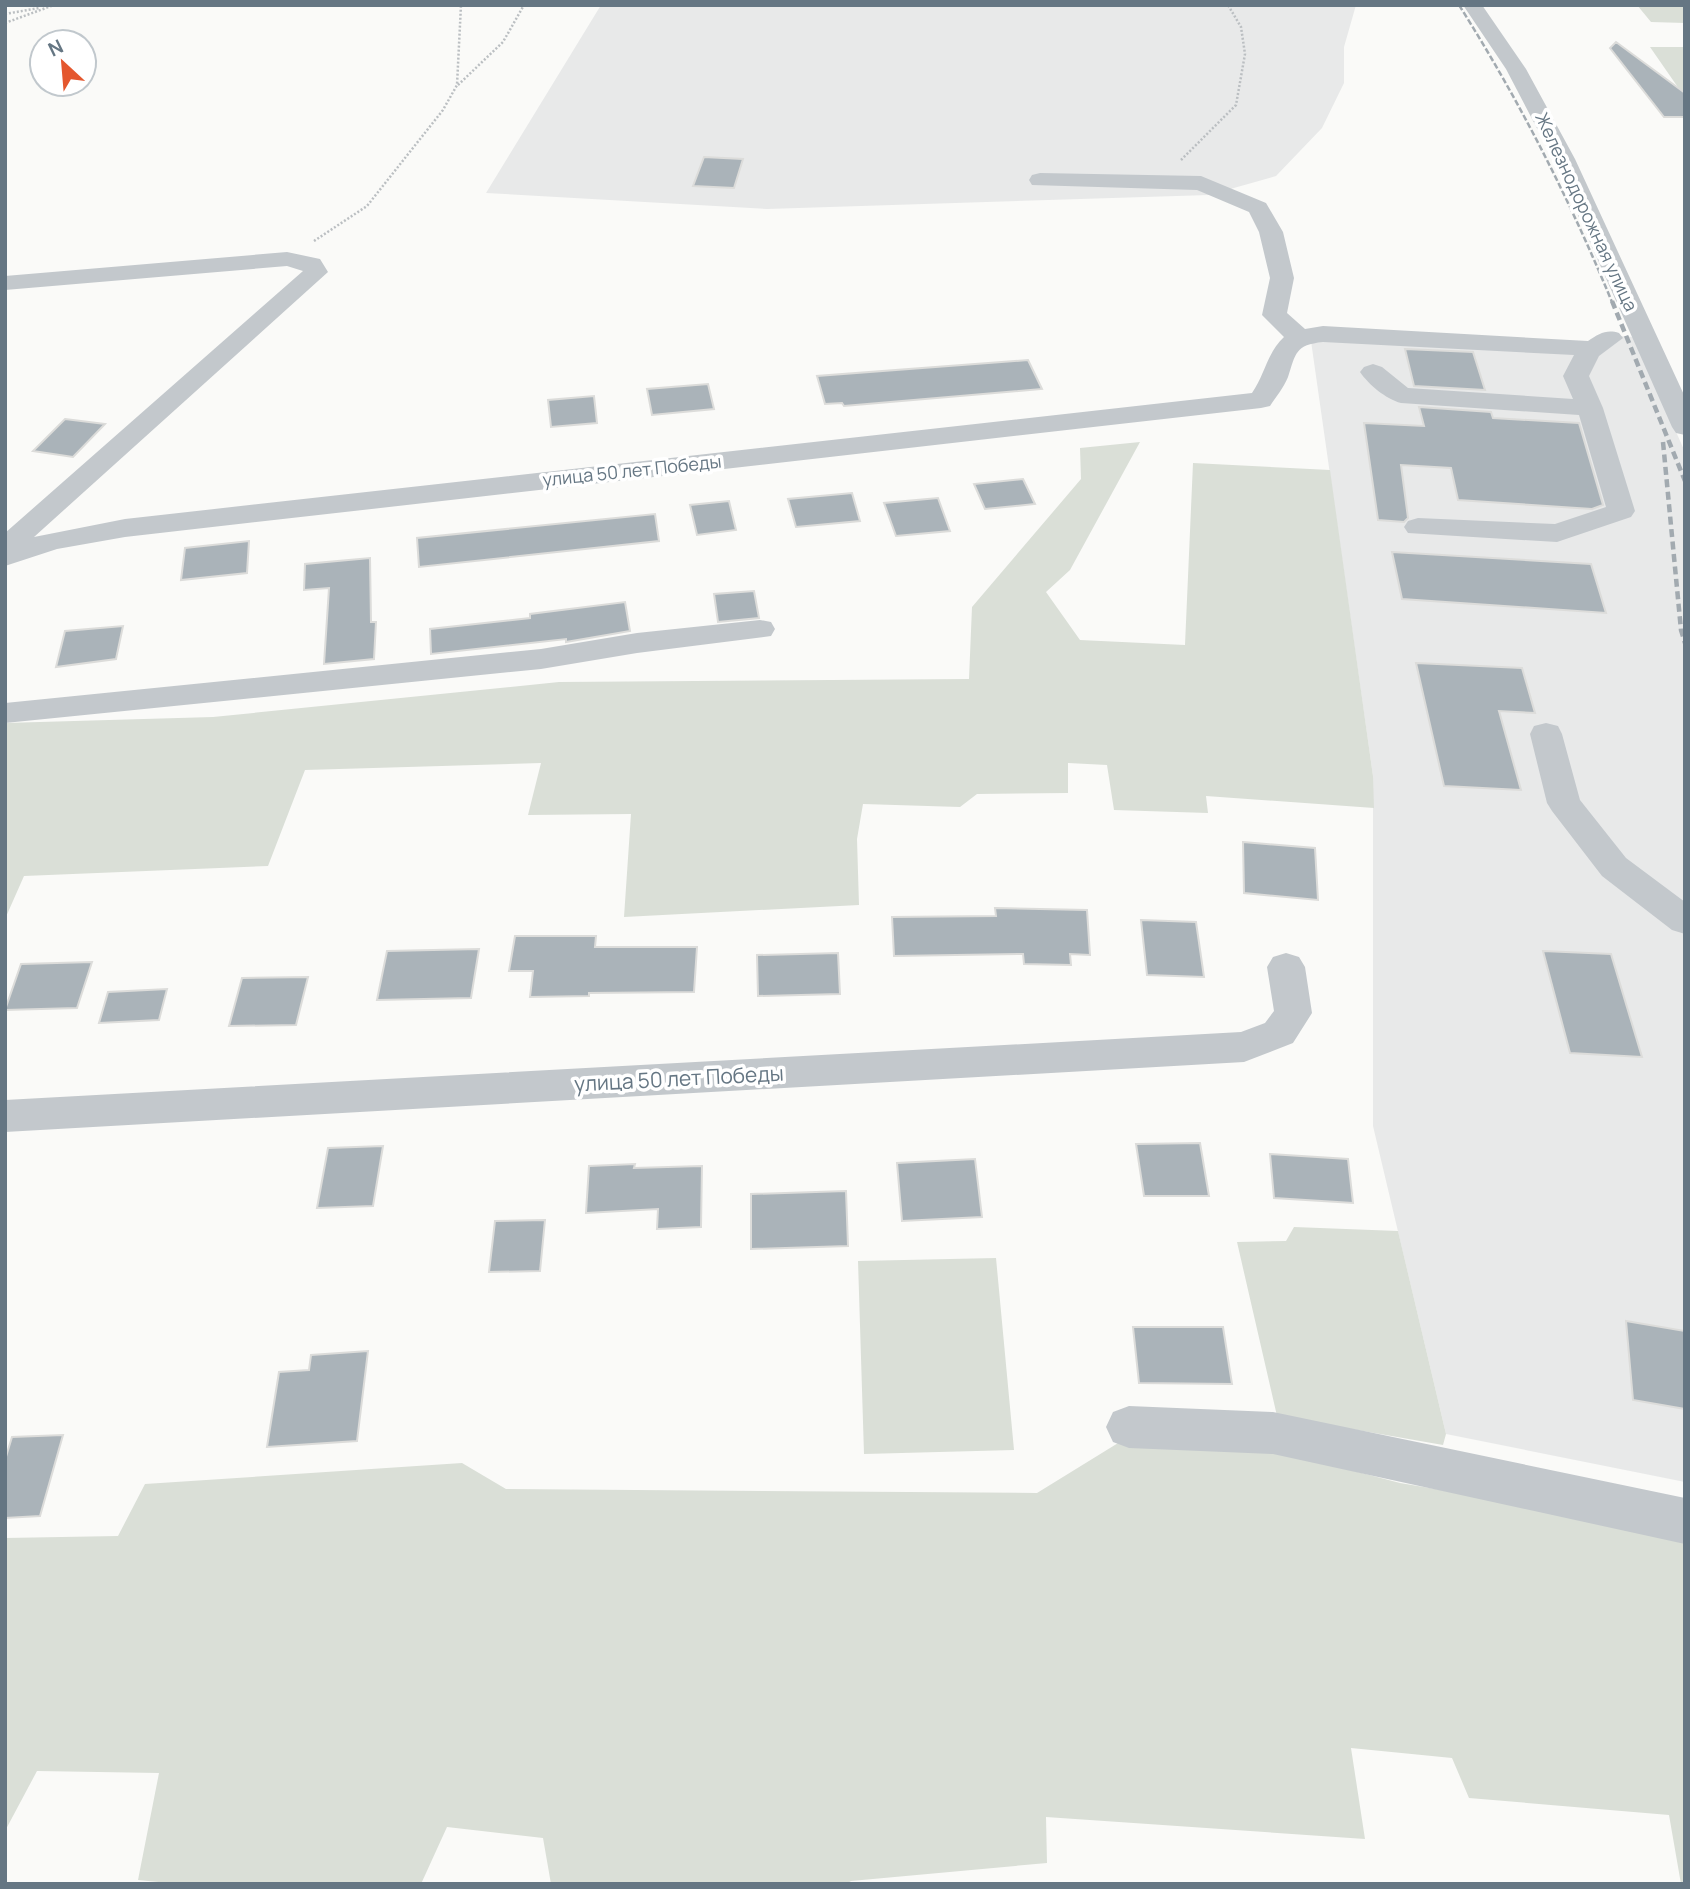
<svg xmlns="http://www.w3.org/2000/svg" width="1690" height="1889" font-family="Manrope,sans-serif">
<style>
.built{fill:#e8e9e9}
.green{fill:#dadfd7}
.building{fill:#aab3b9;stroke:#dcdcda;stroke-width:2}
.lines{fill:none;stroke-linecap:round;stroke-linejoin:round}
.path{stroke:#bbbfc2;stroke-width:2.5;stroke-dasharray:2 2;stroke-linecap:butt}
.minor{fill:#c3c8cc;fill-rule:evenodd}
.rail-far1{stroke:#a2aab0;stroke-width:2.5;stroke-dasharray:6 2.5;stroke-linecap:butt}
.rail{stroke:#a2aab0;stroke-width:4.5;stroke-dasharray:8 4.5;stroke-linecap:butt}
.labels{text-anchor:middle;stroke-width:7;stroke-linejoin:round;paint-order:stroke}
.far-street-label{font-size:18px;fill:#657683;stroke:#fff}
.street-label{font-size:21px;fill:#657683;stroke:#fff}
</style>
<rect width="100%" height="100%" fill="#fafaf8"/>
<path class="built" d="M601,5H1356L1344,47V83L1322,128L1276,176L1209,195L767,209L486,193Z
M1621,336L1634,337L1685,452V1482L1446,1434L1373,1126V776L1311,341L1550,350Z"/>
<path class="green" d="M1637,5H1685V23L1651,22Z
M1650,47H1685V96H1684Z
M1140,442L1070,570L1046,592L1080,640L1185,645L1193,463L1330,470L1373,776L1374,808L1206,796L1208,813L1114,810L1107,765L1068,763V793L977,794L960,807L863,804L857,839L859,905L624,917L631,814L528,815L541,763L305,770L268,866L24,876L5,919V723L213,717L559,682L969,679L972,607L1081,479L1080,448Z
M1294,1227L1398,1231L1446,1434L1443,1445L1277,1416L1237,1242L1286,1241Z
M996,1258L1014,1450L864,1454L858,1261Z
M1123,1440L1255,1445L1400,1483L1684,1531L1685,1884H1681L1669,1815L1469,1798L1452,1758L1351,1748L1365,1839L1046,1817L1047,1863L851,1881L846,1884H551L543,1838L447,1827L421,1884H179L138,1880L159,1773L37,1771L5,1831V1538L118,1536L145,1484L462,1463L506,1489L1037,1493Z"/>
<path class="building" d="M1616,42L1685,93V117H1664L1610,48Z
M704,157L743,159L734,188L693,186Z
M1405,349L1473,352L1485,390L1414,386Z
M1028,360L1042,389L844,406L842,403L825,404L817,376Z
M708,384L714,409L652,415L647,389Z
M594,396L597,423L551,427L548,400Z
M1419,407L1491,412L1493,418L1579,423L1603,505L1592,509L1458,500L1451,468L1401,465L1408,518L1404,522L1378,520L1364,423L1424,426Z
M65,419L105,424L73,457L33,451Z
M1023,479L1035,504L985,509L974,484Z
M852,493L860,521L796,527L788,499Z
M938,498L950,531L896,536L884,503Z
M729,501L736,530L697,535L690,505Z
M655,514L659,541L419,567L417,538Z
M249,541L247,573L181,580L185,548Z
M1392,552L1591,564L1606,613L1402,599Z
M370,558L371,622H376L374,659L324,664L329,588L304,590L305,564Z
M754,591L759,618L718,622L714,594Z
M625,602L630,631L566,642V639L431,654L430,629L530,618V614Z
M123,626L116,659L56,667L65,631Z
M1416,663L1522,668L1535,713L1499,711L1521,790L1444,786Z
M1243,842L1315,848L1318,900L1244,893Z
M995,908L1087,910L1090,955L1070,954L1071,965L1024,964L1023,954L894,956L892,917L996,916Z
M1141,920L1196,922L1204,977L1147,975Z
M515,936H596L595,947H697L694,992L589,993V996L530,997L533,971H509Z
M479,949L471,998L377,1000L387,951Z
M1543,951L1611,954L1642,1057L1570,1053Z
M838,953L840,994L758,996L757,955Z
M92,962L77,1008L5,1010L21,964Z
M308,977L296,1025L229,1026L242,978Z
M167,989L159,1020L99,1023L108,992Z
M1200,1143L1209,1196H1144L1136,1144Z
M383,1146L373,1206L317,1208L328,1148Z
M1270,1154L1348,1159L1353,1203L1274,1198Z
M975,1159L982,1217L902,1221L897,1163Z
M635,1164L634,1168L702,1166L701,1227L657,1229L658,1209L586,1213L589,1166Z
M846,1191L848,1246L751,1249V1194Z
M545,1220L540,1271L489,1272L495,1221Z
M1626,1321L1685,1331V1409L1633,1400Z
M1133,1327H1223L1232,1384L1139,1383Z
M368,1351L357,1441L267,1447L279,1372L309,1370L311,1355Z
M63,1435L40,1516L5,1518V1460L12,1437Z"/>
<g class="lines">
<path class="path" d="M5,14L39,8
M5,23L54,5
M458,85L503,42L524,5
M1181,160L1236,105L1245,54L1241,27L1228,5
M314,241L367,206L443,110L457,85L461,5"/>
<path class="minor" d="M1463,5H1482L1526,69L1575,159L1685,397V435L1676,433L1672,427L1553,159L1506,69Z
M1040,173L1201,176L1266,203L1283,232L1294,278L1287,313L1305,329L1323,326L1588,341C1599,334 1606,329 1619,333L1623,338L1599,356L1589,376L1603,408L1635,511L1631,517L1557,542L1408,533L1404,527L1408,521L1418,518L1555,524L1606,507L1579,415L1401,403C1386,399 1369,385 1360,372L1364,367L1373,364L1382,367L1408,388L1573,399L1563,376L1574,355L1323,342C1295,345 1296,353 1288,377C1284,387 1276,397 1270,406L1261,408L125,537L57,549L5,566V533L303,271L287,266L5,290V276L287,252L320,259L328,272L34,537L125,519L1252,393C1265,374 1267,353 1284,337L1262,315L1270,278L1259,232L1249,212L1197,190L1032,185L1029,180L1032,175Z
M760,620L771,622L775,629L771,636L637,653L541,669L5,723V703L541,649L637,633Z
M1546,723L1558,726L1562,734L1580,800L1626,858L1685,902V934L1672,930L1602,876L1552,811L1547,803L1530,734L1534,726Z
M1286,953L1299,957L1305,967L1312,1013L1293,1043L1244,1062L5,1132V1100L1241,1032L1265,1023L1274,1011L1267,967L1273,957Z
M1129,1406L1273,1412L1685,1498V1544L1273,1454L1129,1448L1113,1442L1106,1427L1113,1412Z"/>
<path class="rail-far1" d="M1459,5C1519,100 1569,198 1612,302"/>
<path class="rail" d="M1612,301L1685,481
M1663,442L1681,630L1685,643"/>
</g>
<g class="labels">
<g class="far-street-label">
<text transform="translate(1586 212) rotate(65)" y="6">Железнодорожная улица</text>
<text transform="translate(632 471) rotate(-6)" y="6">улица 50 лет Победы</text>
</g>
<g class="street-label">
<text transform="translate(679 1079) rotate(-3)" y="7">улица 50 лет Победы</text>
</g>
</g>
<rect width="1690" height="1889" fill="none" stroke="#657683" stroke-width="14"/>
<g transform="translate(63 63) rotate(334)"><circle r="33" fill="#ffffff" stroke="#c1c8cd" stroke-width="2"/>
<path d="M0-5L12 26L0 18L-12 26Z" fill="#e4572e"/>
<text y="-10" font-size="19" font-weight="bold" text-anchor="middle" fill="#657683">N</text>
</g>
</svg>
